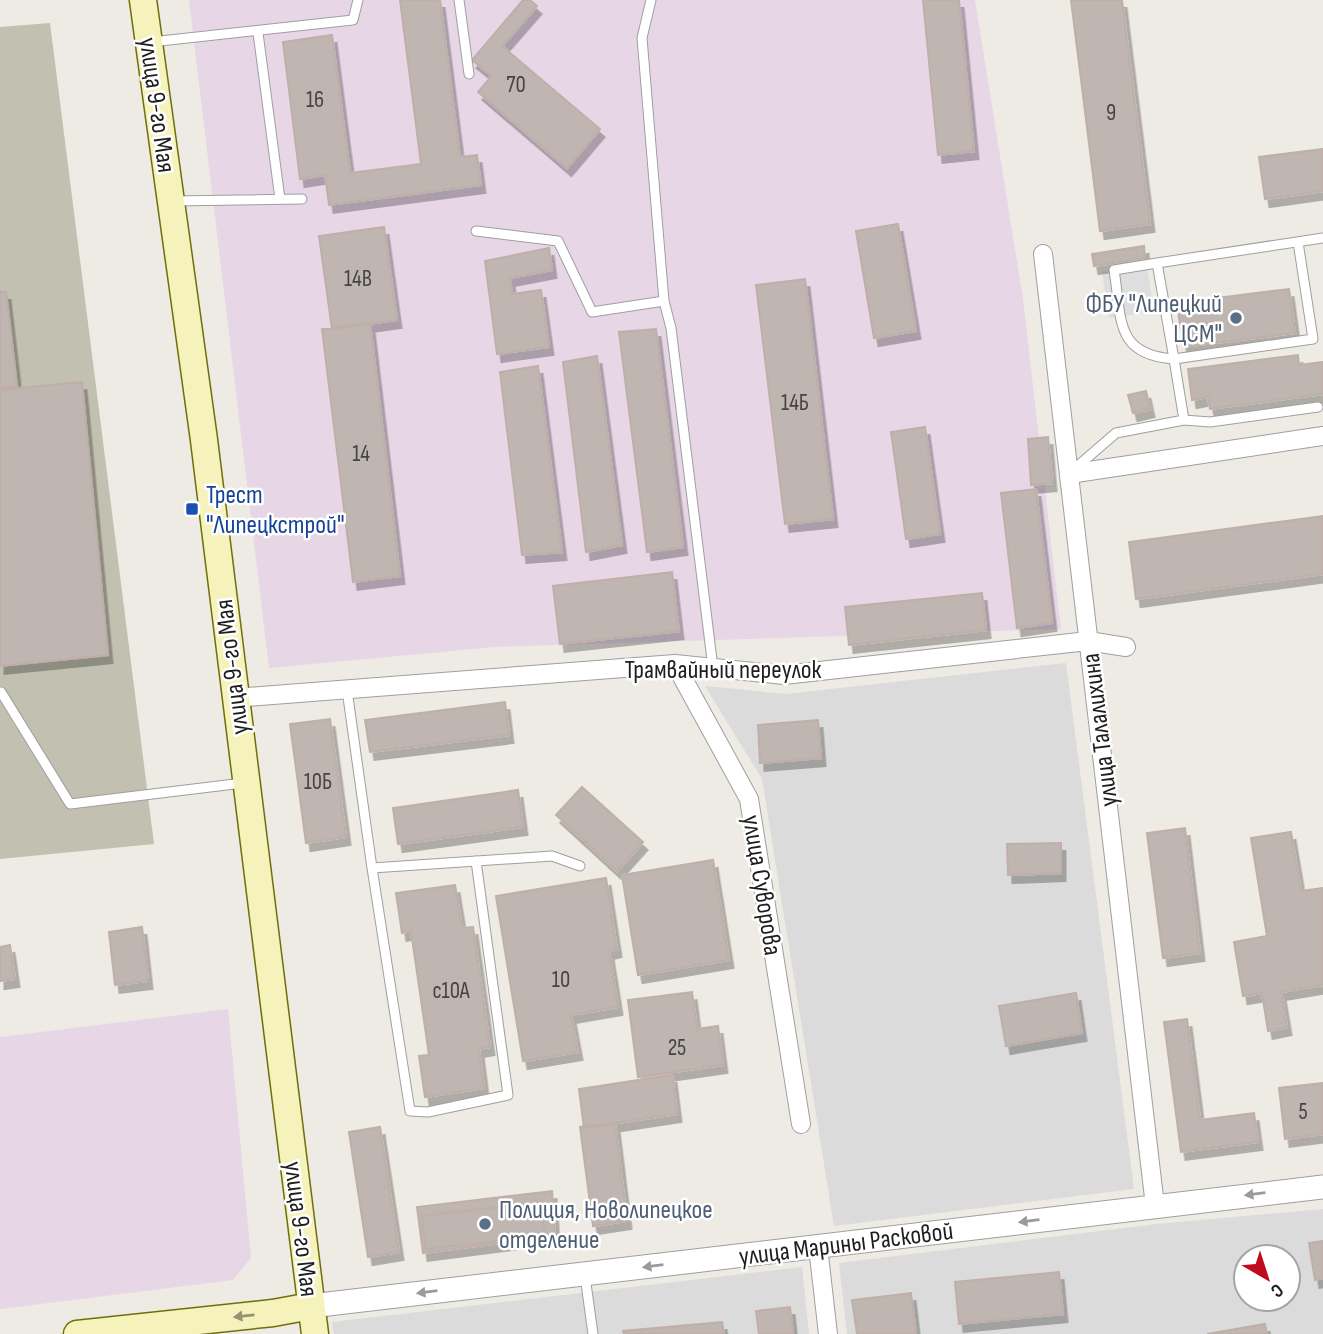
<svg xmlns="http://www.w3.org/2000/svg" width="1323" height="1334" font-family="'Sofia Sans Condensed',sans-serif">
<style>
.residential{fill:#dcdbdb;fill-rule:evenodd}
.industrial{fill:#e7d7e6}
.construction{fill:#c2c0b0}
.parking{fill:#dedede}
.building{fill:#bfb5b1;stroke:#bfafa8;stroke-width:2;filter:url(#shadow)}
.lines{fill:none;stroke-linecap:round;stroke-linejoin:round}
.service-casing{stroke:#9f9f9f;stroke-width:11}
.minor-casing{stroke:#9f9f9f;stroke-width:20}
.tertiary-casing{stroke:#9f9f9f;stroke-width:25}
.secondary-casing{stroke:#6e6f0b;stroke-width:29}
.service{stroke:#fff;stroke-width:9}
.minor{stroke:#fff;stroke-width:18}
.tertiary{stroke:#fff;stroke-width:23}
.secondary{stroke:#f6f2bb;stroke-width:26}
.oneway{fill:#9a9a9a}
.oneway2{fill:#959374}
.service-dot{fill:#5c6f8a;stroke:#fff;stroke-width:2.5}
.transit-dot{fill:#1a4fb4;stroke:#fff;stroke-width:2.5}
.labels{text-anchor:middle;stroke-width:5;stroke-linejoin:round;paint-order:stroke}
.number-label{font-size:23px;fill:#464443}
.street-label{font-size:26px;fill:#1e1e1e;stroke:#fff}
.service-label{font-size:26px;fill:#4e5e75;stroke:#fff;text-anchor:end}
.transit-label{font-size:26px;fill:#164399;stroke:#fff;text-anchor:start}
</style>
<defs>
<filter id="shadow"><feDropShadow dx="4.5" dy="8" stdDeviation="0" flood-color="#0004"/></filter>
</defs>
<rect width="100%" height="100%" fill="#eeeae4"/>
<path class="residential" d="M1066,663L1134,1189L834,1226L762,779L705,686L786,694Z
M1323,1209V1334H847L839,1263L1157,1224ZM1246,1257H1288V1299H1246Z
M802,1267L809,1334H334L332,1322Z"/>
<path class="industrial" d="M189,0H975L1023,299L1061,629L495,647L269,668Z
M228,1009L251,1258L233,1280L0,1309V1037Z"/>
<path class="construction" d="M50,23L154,844L0,859V27Z"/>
<path class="parking" d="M1147,265L1154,312L1109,318L1102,272Z"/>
<path class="building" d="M400,0H440L460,157L477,155L481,185L329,205L325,175L300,179L283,42L332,35L350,173L421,164Z
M523,0H530L537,6L502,46L600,129L567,168L478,92L492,76L472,60Z
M923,0H959L974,151L938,155Z
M1071,0H1122L1150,224L1100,231Z
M1323,149V191L1265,199L1259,157Z
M898,224L916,331L874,338L856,231Z
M384,227L397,320L332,329L319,236Z
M1144,246L1145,258L1094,266L1092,254Z
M549,248L552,270L510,278L512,294L541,290L549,347L497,354L485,261Z
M805,279L833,519L785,524L756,285Z
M1289,289L1295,333L1183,347L1177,303Z
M0,292H6L17,386L0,388Z
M370,323L400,576L353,582L322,329Z
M656,329L683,547L647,552L619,332Z
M1298,355L1299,365L1323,362V394L1210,409L1208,397L1192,400L1188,369Z
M597,356L622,545L586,552L563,362Z
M538,366L562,552L522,555L500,372Z
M82,382L108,655L0,666V390Z
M1146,391L1150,409L1133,413L1128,395Z
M925,427L940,534L906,539L891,432Z
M1048,437L1052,483L1031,485L1028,439Z
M1036,489L1052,623L1017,628L1001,493Z
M1323,516V574L1136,599L1129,542Z
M672,572L679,631L560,644L553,586Z
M982,593L986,630L849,645L845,607Z
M505,702L509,735L370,752L365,720Z
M330,719L346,837L306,843L290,724Z
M818,720L821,758L760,763L758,725Z
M582,787L643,842L617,871L556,815Z
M518,790L523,827L398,844L393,808Z
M1185,828L1200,953L1163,958L1147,833Z
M1291,832L1301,891L1323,888V985L1281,992L1287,1027L1268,1031L1262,993L1243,996L1234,942L1267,936L1251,838Z
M1061,843V873L1008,875L1007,844Z
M713,860L729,960L638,975L622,875Z
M606,878L617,949L609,951L618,1007L571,1015L578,1052L523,1061L496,896Z
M455,885L462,928L473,927L490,1047L479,1049L484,1088L425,1097L419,1056L429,1055L411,931L402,933L396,893Z
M142,927L148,981L115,985L109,932Z
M10,945L15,979L0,981V947Z
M692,992L697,1029L718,1026L723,1065L638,1077L628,1000Z
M1076,993L1082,1033L1006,1046L999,1006Z
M1187,1019L1200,1120L1254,1113L1258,1142L1181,1152L1164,1022Z
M672,1075L677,1114L584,1128L579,1089Z
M1323,1083V1134L1285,1139L1279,1088Z
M615,1123L627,1221L593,1226L580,1127Z
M380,1127L399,1252L368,1257L349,1132Z
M552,1191L555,1236L423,1253L417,1207Z
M541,1202L545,1236L426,1249L422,1216Z
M1323,1241V1278L1315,1280L1309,1243Z
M1059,1272L1063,1314L959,1324L955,1282Z
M911,1293L916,1334H857L852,1300Z
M790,1307L793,1334H759L756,1311Z
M722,1322L724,1334H624L623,1331Z
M1265,1324L1267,1334H1207Z"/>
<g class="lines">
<defs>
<path id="service" d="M459,0L469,74
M651,0L642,38L664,301L671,328L713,668
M258,33L280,199
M151,42L353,20L358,0
M173,201L302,199
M476,231L558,241L592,312L664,301
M1298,242L1313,339L1174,359L1157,263L1323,238
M1184,420L1210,422L1318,407
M1073,470L1116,433L1184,420L1174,359C1114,355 1122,318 1114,270L1157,263
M347,690L372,868L552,856L580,866
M1,692L70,804L243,783
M372,868L410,1111L428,1112L508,1095L476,861
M585,1276L593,1334"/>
<path id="minor" d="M1043,254L1155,1206
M1069,474L1323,436
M675,664L749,799L801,1124
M234,698L675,664L784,675L1088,641L1126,647
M818,1247L828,1334"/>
<path id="tertiary" d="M311,1306L1323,1187"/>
<path id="secondary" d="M143,0L204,440L315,1334
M77,1334L273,1313L311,1306"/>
</defs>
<use href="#service" class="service-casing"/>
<use href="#minor" class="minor-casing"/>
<use href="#tertiary" class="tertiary-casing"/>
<use href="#secondary" class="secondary-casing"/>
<use href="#service" class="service"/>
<use href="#minor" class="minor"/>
<use href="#tertiary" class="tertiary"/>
<use href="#secondary" class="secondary"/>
</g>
<defs><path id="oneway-solid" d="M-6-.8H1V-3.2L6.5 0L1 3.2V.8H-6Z" transform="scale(1.75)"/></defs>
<g class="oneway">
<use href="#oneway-solid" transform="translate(1255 1194) rotate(173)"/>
<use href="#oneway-solid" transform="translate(1029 1221) rotate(173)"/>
<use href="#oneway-solid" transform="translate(653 1266) rotate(173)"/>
<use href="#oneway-solid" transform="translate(427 1292) rotate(173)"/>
</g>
<use class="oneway2" href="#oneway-solid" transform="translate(244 1316) rotate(174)"/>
<g class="service-dot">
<circle cx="1236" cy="318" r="7"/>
<circle cx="485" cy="1224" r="7"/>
</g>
<rect class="transit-dot" x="185" y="502" width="14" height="14" rx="3.5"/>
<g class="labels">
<g class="number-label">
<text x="516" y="92">70</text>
<text x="315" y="107">16</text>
<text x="1111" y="120">9</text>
<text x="358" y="286">14В</text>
<text x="795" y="410">14Б</text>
<text x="361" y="461">14</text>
<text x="318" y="789">10Б</text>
<text x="561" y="987">10</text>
<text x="451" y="998">с10А</text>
<text x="677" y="1055">25</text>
<text x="1303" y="1119">5</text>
</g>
<g class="street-label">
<text transform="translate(158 105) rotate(82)" y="9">улица 9-го Мая</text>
<text transform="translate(231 667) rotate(-97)" y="9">улица 9-го Мая</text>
<text x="723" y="678">Трамвайный переулок</text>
<text transform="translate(1099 730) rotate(-97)" y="9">улица Талалихина</text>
<text transform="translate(763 885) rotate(81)" y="9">улица Суворова</text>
<text transform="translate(302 1229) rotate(83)" y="9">улица 9-го Мая</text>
<text transform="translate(846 1243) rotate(-7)" y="9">улица Марины Расковой</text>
</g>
<g class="service-label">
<text x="1222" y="312">ФБУ "Липецкий<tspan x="1222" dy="30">ЦСМ"</tspan></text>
<text x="499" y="1218" text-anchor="start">Полиция, Новолипецкое<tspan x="499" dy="30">отделение</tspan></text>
</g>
<g class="transit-label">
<text x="206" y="503">Трест<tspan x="206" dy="30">"Липецкстрой"</tspan></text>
</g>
</g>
<g transform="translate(1267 1278) rotate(141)"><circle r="33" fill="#ffffff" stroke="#a5a5a5" stroke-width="2"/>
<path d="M0-5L12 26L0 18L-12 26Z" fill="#c00b1f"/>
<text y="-10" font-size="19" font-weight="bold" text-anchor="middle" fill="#1e1e1e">С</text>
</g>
</svg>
